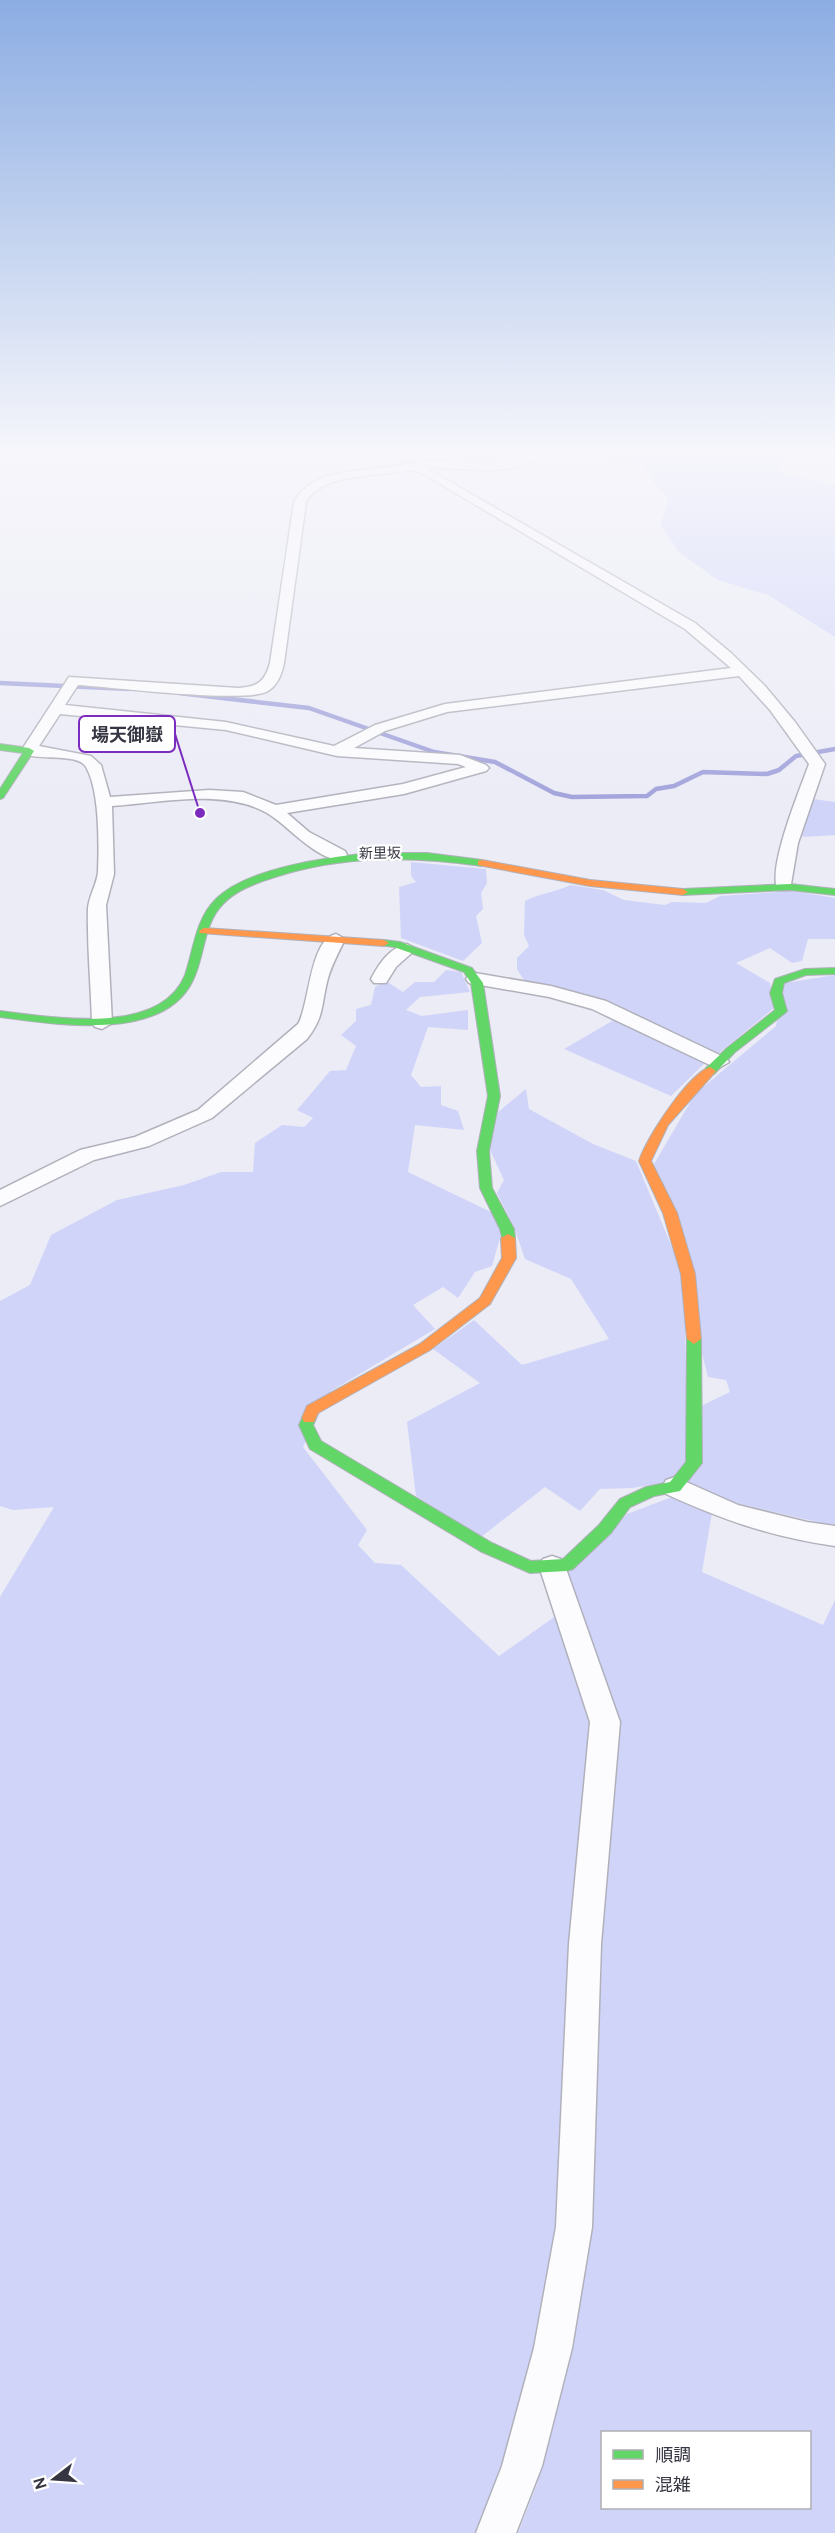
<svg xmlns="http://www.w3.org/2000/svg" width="835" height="2533" font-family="Overpass,'Noto Sans JP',sans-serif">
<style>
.green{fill:#d1d4f9;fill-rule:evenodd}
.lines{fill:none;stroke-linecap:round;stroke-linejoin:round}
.stream{stroke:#a2a3db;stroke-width:4.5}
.street-casing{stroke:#b0b1bb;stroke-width:3}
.fast-casing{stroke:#b0b1bb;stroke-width:2}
.slow-casing{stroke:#b0b1bb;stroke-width:2}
.street{fill:#fcfcfe;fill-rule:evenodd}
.fast{fill:#63d668;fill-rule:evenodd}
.slow{fill:#ff974d;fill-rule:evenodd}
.labels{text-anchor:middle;stroke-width:4.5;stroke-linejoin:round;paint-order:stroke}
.far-street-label{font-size:14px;fill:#353642;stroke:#fff}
.leader{fill:none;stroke:#7b2cbf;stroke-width:2}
.callout-dot{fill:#7b2cbf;stroke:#fff;stroke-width:2}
.callout{fill:#fff;stroke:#7b2cbf;stroke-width:2}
.callout-label{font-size:18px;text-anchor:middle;font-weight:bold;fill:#353642}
</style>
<rect width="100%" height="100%" fill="#ebecf6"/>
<path class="green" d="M548,451H784L788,453L778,468L784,474L835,485V637L768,595L718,580L680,553L661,526L668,499L637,461L543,455Z
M813,799L835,802V835L802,837Z
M411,862L486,869L487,883L481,893L483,909L476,916L482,943L463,961L401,938L399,887L416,882L411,876Z
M571,885L603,890L624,900L665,905L672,902L706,903L720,896L793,891L835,898V939H808L802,961L792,963L770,948L736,963L770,983L774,1008L715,1056L525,982L517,969V958L529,946L524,935L525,901C541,893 556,892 571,885Z
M446,970L461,972L470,992L420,997L406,1010L422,1016L468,1010V1030L428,1027L411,1075L421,1087L441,1086V1105L458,1111L464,1130L415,1125L408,1172L493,1213L502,1231L492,1266L475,1272L458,1298L443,1287L413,1305L435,1329L331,1391L303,1447L367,1530L358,1545L375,1563L401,1565L499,1656L557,1615L597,1724L564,2162L546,2308L517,2446L482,2533H0V1597L54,1507L13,1510L0,1506V1301L30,1285L51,1235L117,1200L184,1185L221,1172H253L255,1143L282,1125L304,1127L313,1118L297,1110L330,1071L346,1070L356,1046L341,1035L356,1021V1009L371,1005L375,987L386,981L403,992L415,982H434Z
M835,975V1531L834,1526L728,1501L688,1485L701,1406L730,1392L726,1380L708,1377L654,1164L695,1094L776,1026L785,983Z
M619,1017L708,1060L671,1096L564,1049Z
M526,1089L529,1109L593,1144L636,1161L684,1276L688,1461L670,1482L632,1488L600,1489L580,1511L545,1487L481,1537L416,1496L407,1422L480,1383L433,1349L474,1320L522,1365L609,1339L571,1279L525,1259L514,1227L497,1193L504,1180L490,1150L498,1112Z
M672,1497L712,1513L702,1572L823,1625L835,1600V2533H518L537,2484L587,2235L595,1947L616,1720L567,1574L627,1514ZM602,2432H810V2508H602Z"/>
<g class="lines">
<path class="stream" d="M0,683L129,689
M179,693L309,708L434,752L495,762L554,793L572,797L647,796L656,789L674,786L703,772L767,774L779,770L796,756L835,749"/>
<defs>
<path id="street" d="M533,451H545C517,481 463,466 426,468L695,623L731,653L765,686L795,722L825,764L798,843L790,890H778C766,870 801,787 809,764L770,710L739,676L447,712L385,731L354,748L460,755L486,765L489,768L486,771L404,794L287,813L309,832L345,851L347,855L345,859C320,865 287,824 267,813C223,788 161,803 112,806L114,874L106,905L112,1023L102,1029L95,1027L92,1023C91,985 87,946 88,908C89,896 97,884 98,872C99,845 100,791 86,767C77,751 31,763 21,751L69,677L238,688C257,687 265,682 270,663L294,502C312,469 356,472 389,467C404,465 419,461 434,461C467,461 503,469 533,451ZM411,470L422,473L685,629L731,668L445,704L375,725L334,746L226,722L65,705L78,685C112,687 246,704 268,691C278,685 282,673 284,663L306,502C321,473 381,476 411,470ZM60,714L226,730L337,756L458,764L466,767L403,784L276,805L243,792L209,790L110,797L101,765L91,756L39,746Z
M336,934L345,939C339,952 332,964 328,978C321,1004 325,1016 307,1039L212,1118L149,1146L94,1160L0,1206V1190L80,1150L135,1137L198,1110L298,1024C310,1005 309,940 336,934Z
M407,944L416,949L396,967L386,983H374L371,979C379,964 389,948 407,944Z
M475,973L551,986L606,1001L726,1058L729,1062L719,1068L712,1066L592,1009L549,997L469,983L466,979L469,975Z
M675,1477L738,1505L807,1522L835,1526V1546C772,1537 723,1520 666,1494L662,1487L666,1480Z
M552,1556L561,1559L565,1566L620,1722L601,1944L592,2227L572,2348L542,2466L516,2533H476L502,2466L534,2348L556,2227L569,1944L590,1722L539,1566L543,1559Z"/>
<path id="fast" d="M0,744L29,748L34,751L3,798L0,799V789L23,753L0,750Z
M371,853H427L482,860L487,863L482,866C412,856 343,855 275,877C256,883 236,890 223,904C203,924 205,956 193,980C164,1043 54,1024 0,1017V1011C51,1017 160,1037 185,975C194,949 195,920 216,899C247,868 328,857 371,853Z
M790,884L835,889V895L790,890L683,895L678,892L683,889Z
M384,940L400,942L472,968L483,983L500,1096L489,1151L492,1188L514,1229L515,1238L513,1241H503L500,1229L480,1188L477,1151L488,1096L471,983L464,972L394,947L380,945V941Z
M835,968V974L806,975L784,983L782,993L787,1011L785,1013L735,1052L714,1074H706L704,1071L706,1068L727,1048L775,1010L770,993L775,979L805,969Z
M694,1334L701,1339L702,1463L680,1491L654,1496L630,1507L611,1533L573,1569L567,1571L530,1573L480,1551L310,1449L299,1425L304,1414H314L316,1418L313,1425L321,1441L492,1543L531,1561L563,1559L599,1525L620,1499L646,1487L670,1482L686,1462L687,1339Z"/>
<path id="slow" d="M482,860L590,880L683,889L688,892L683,895L590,886L478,865V861Z
M204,928L384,940L389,943L384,946L200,933L199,931Z
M710,1067L716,1071L668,1125L651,1161L677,1213L695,1274L701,1339L694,1344L687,1339L681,1274L663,1213L639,1161C647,1138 687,1075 710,1067Z
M508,1234L515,1238L516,1258L490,1304L430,1350L318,1413L314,1422H304L302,1418L307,1406L420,1344L480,1298L502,1258L501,1238Z"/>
</defs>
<use href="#street" class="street-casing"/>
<use href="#fast" class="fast-casing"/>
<use href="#slow" class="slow-casing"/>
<use href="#street" class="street"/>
<use href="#fast" class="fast"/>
<use href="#slow" class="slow"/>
</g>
<linearGradient id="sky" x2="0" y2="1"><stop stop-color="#8cade3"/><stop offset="0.56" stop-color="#f6f6fb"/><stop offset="1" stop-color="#f6f6fb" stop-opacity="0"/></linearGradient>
<rect width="835" height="805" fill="url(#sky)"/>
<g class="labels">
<g class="far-street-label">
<text transform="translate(380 853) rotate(-1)" y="5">新里坂</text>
</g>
</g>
<path class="leader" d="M200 813L175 734"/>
<circle class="callout-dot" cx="200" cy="813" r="6"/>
<rect class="callout" x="79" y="716" width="96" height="36" rx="6"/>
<g class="callout-label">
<text x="127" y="741">場天御嶽</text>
</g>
<rect x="601" y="2431" width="210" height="78" fill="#ffffff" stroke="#aeafb3" stroke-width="1.5"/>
<rect x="613" y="2450" width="30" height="9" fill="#63d668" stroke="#aeafb3" stroke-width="1.5"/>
<text x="655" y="2461" font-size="18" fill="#353642">順調</text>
<rect x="613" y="2480" width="30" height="9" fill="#ff974d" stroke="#aeafb3" stroke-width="1.5"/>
<text x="655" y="2491" font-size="18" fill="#353642">混雑</text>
<g transform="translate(54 2479) rotate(253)" stroke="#ffffff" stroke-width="4.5" paint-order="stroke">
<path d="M0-4.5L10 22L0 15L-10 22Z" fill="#353642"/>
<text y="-9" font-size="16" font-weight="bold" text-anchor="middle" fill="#353642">N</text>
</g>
</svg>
